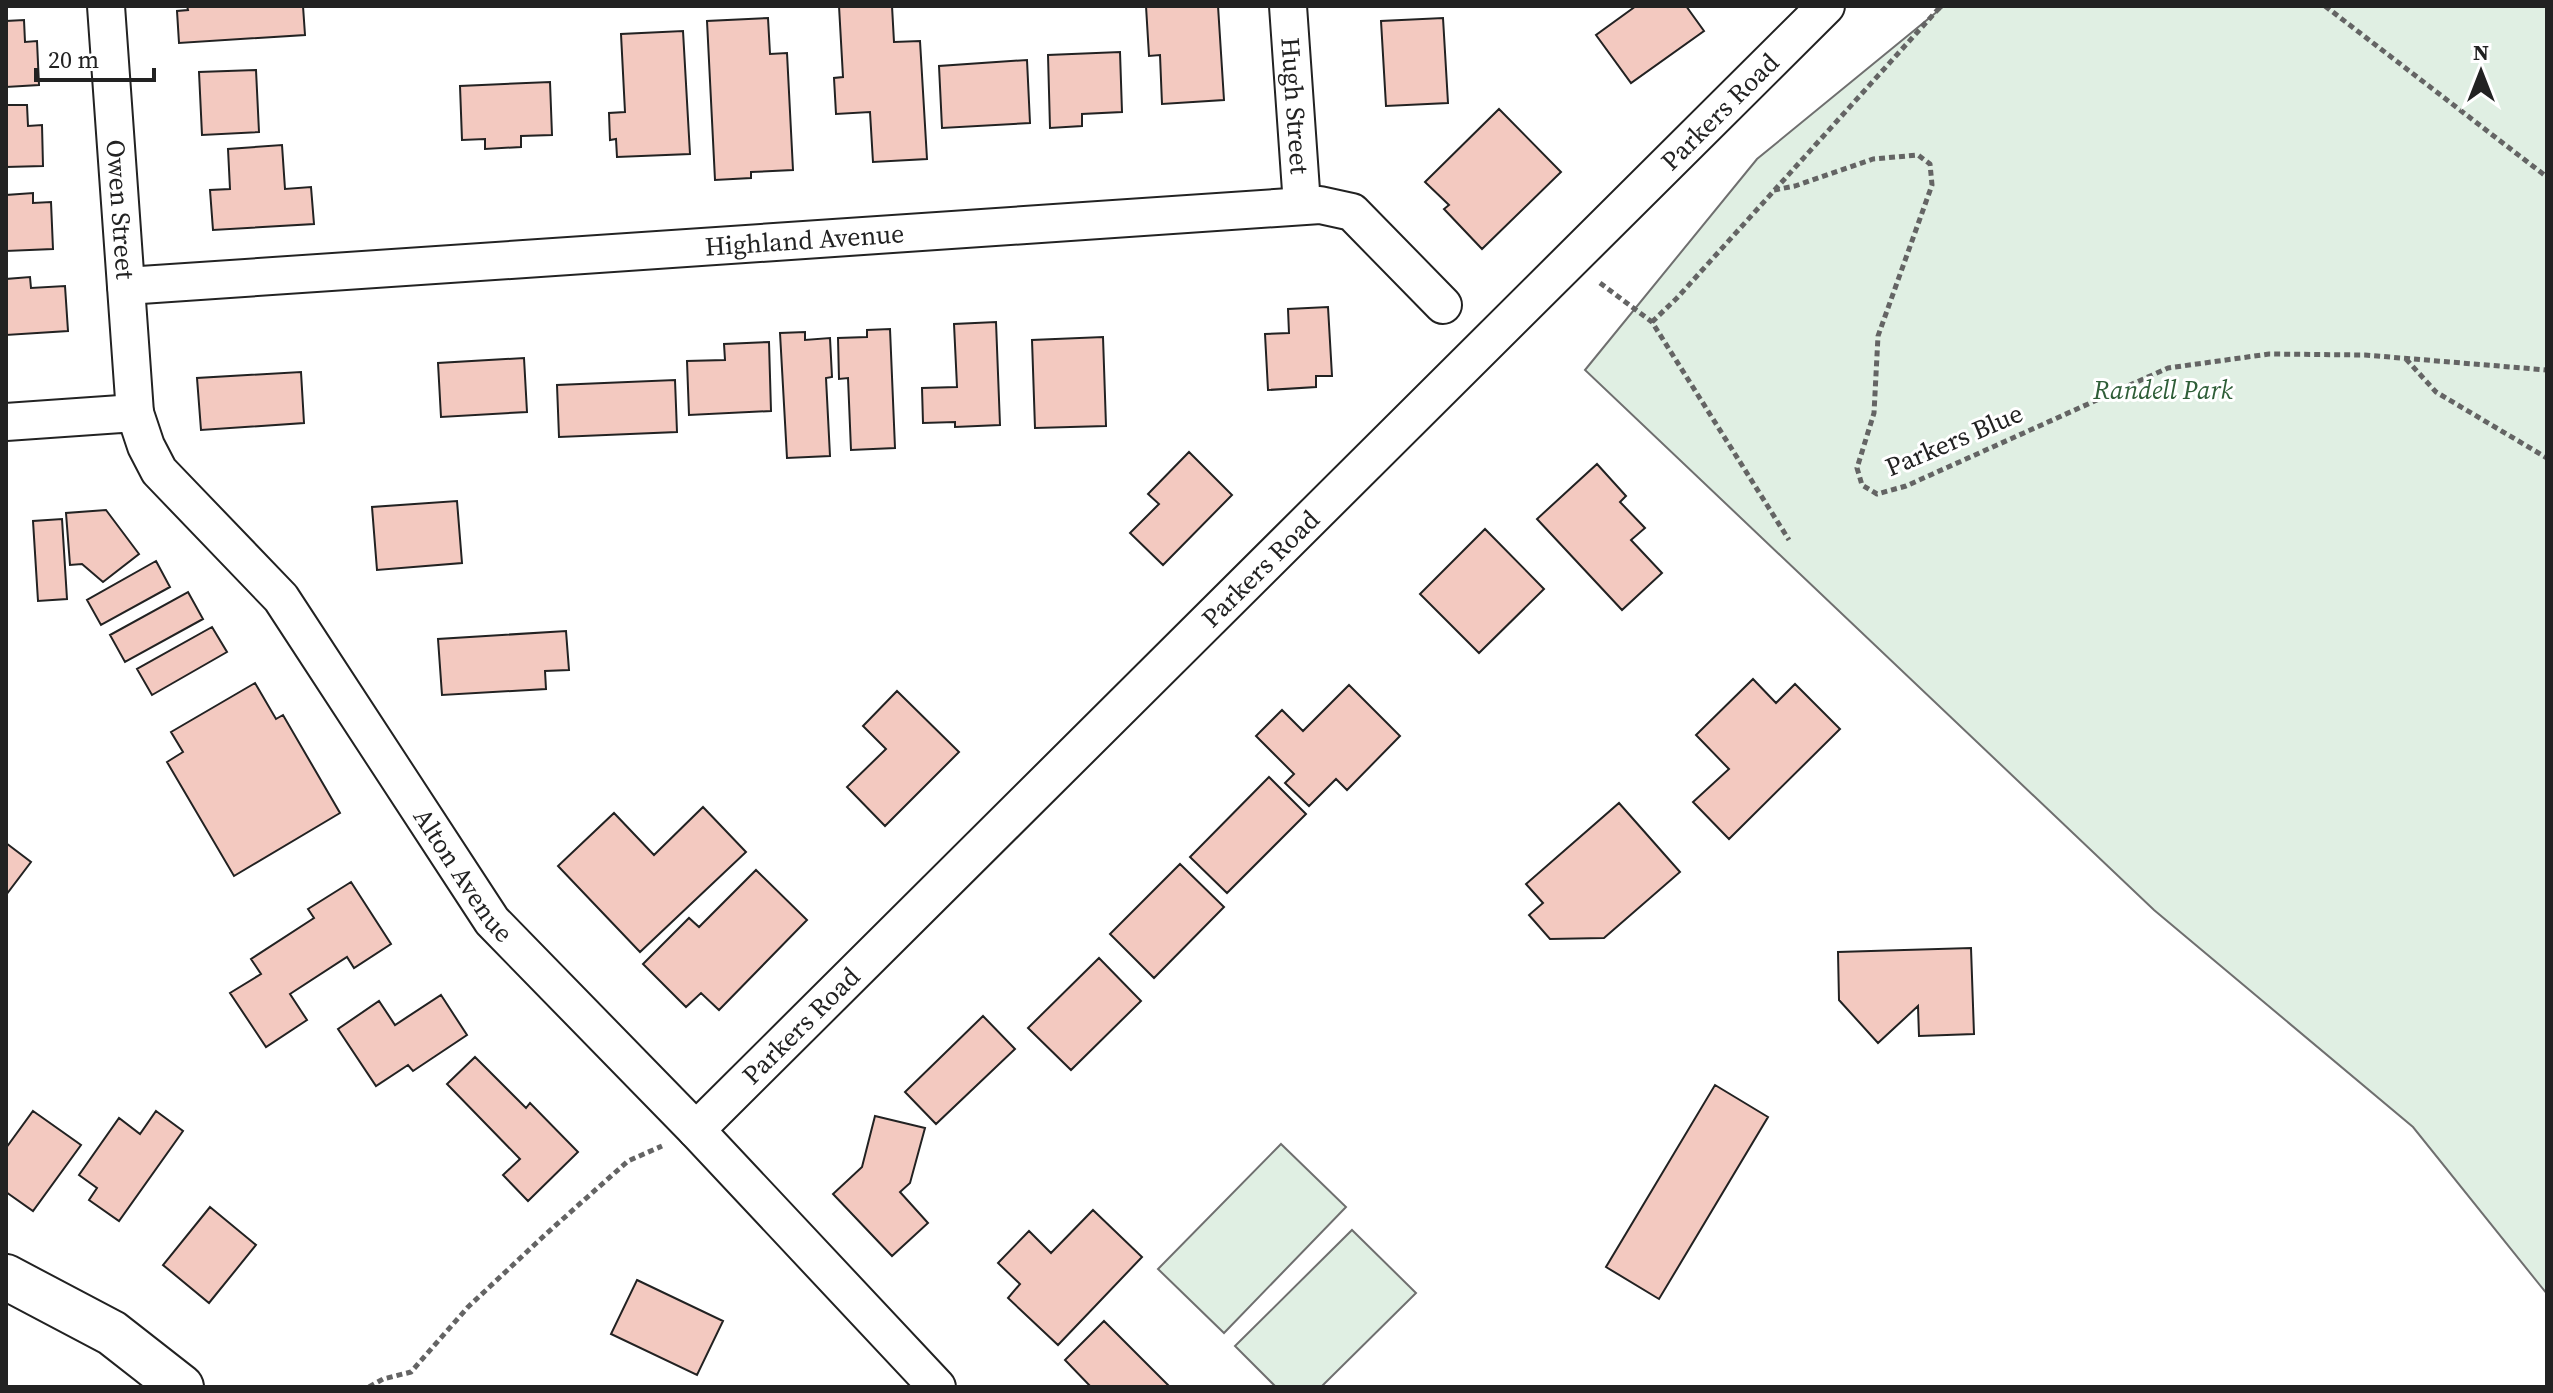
<svg xmlns="http://www.w3.org/2000/svg" width="2553" height="1393" font-family="'Source Serif 4',serif">
<style>
.green{fill:#e0efe3;stroke:#6f6f6f;stroke-width:2}
.building{fill:#f3c9c0;stroke:#222;stroke-width:2}
.lines{fill:none;stroke-linecap:round;stroke-linejoin:round}
.minor-casing{stroke:#222;stroke-width:40}
.secondary-casing{stroke:#222;stroke-width:48}
.path{stroke:#646464;stroke-width:5;stroke-dasharray:6 4;stroke-linecap:butt}
.minor{stroke:#fff;stroke-width:36}
.secondary{stroke:#fff;stroke-width:44}
.labels{text-anchor:middle;stroke-width:6;stroke-linejoin:round;paint-order:stroke}
.street-label{font-size:26px;fill:#222;stroke:#fff}
.park-label{font-size:26px;font-style:italic;fill:#2f5e38;stroke:#fff}
</style>
<rect width="100%" height="100%" fill="#fff"/>
<path class="green" d="M1944,6H2547V1294L2413,1127L2154,910L1585,370L1757,159Z
M1281,1144L1346,1207L1224,1333L1158,1269Z
M1352,1230L1416,1293L1321,1387H1276L1235,1346Z"/>
<path class="building" d="M187,6H303L305,35L179,43L177,11L188,10Z
M839,6H892L894,42L920,41L927,159L873,162L870,112L836,114L834,78L843,77Z
M1146,6H1218L1224,100L1162,104L1160,55L1149,56Z
M1636,6H1686L1704,31L1631,83L1596,35Z
M768,18L770,54L787,53L793,170L751,172V178L715,180L707,21Z
M1443,18L1448,103L1386,106L1381,21Z
M24,20L25,42L37,41L39,85L6,87V21Z
M683,31L690,154L617,157L616,139L610,140L609,113L625,112L621,34Z
M1120,52L1122,112L1082,114V126L1050,128L1048,55Z
M1027,60L1030,123L942,128L939,66Z
M256,70L259,132L202,135L199,72Z
M550,82L552,135L521,136V147L485,149V139L462,140L460,86Z
M6,105H27L28,126L42,125L43,166L6,167Z
M1499,109L1561,172L1482,249L1444,209L1449,205L1425,182Z
M282,145L285,189L311,187L314,224L213,230L210,190L230,189L228,149Z
M33,193V203L51,202L53,249L6,251V195Z
M30,277L31,288L65,286L68,331L6,335V279Z
M1328,307L1332,376H1316V387L1268,390L1265,334L1289,333L1288,309Z
M996,322L1000,425L955,427V422L923,423L922,388L957,387L954,324Z
M890,329L895,448L851,450L848,378L839,379L838,338L867,337V330Z
M805,332V340L830,338L832,377L826,378L830,456L787,458L780,333Z
M1103,337L1106,426L1035,428L1032,340Z
M769,342L771,411L689,415L687,361L725,360L724,344Z
M524,358L527,412L441,417L438,363Z
M301,372L304,423L201,430L197,378Z
M675,380L677,432L559,437L557,385Z
M1189,452L1232,495L1163,565L1130,533L1159,504L1148,494Z
M1597,464L1626,496L1620,502L1645,528L1631,540L1662,573L1622,610L1537,519Z
M457,501L462,563L377,570L372,507Z
M106,510L139,554L103,582L82,564L70,565L66,513Z
M62,519L67,599L38,601L33,521Z
M1485,529L1544,589L1479,653L1420,594Z
M156,561L170,587L101,625L87,600Z
M188,592L203,619L125,662L110,635Z
M212,627L227,652L152,695L137,669Z
M566,631L569,670L545,671L546,689L442,695L438,639Z
M1753,679L1776,703L1795,684L1840,729L1729,839L1693,802L1729,769L1696,735Z
M255,683L276,719L283,715L340,813L234,876L167,762L183,752L171,732Z
M1349,685L1400,736L1347,790L1336,779L1309,806L1285,783L1294,774L1256,736L1282,710L1303,731Z
M897,691L959,752L885,826L847,787L886,749L863,726Z
M1269,777L1306,814L1227,893L1190,857Z
M1619,803L1680,872L1604,938L1550,939L1529,915L1543,903L1526,884Z
M703,807L746,852L640,952L558,866L614,813L654,855Z
M6,843L31,862L6,895Z
M1180,864L1224,907L1154,978L1110,934Z
M756,870L807,920L719,1010L701,993L686,1007L643,964L689,918L699,927Z
M351,882L391,944L354,968L347,957L290,994L307,1020L266,1047L230,993L261,974L251,959L314,918L308,909Z
M1971,948L1974,1034L1919,1036L1918,1006L1878,1043L1839,1000L1838,952Z
M1099,958L1141,1001L1071,1070L1028,1028Z
M441,995L467,1035L413,1071L408,1065L376,1086L338,1029L379,1001L395,1025Z
M983,1016L1015,1049L936,1124L905,1092Z
M475,1057L526,1108L530,1103L578,1152L528,1201L503,1175L520,1159L447,1084Z
M1715,1085L1768,1117L1659,1299L1606,1267Z
M33,1111L81,1145L33,1211L6,1192V1148Z
M156,1111L183,1131L119,1221L89,1200L97,1188L79,1175L119,1118L140,1134Z
M875,1116L925,1128L910,1183L900,1192L928,1223L892,1256L833,1194L862,1167Z
M210,1207L256,1245L209,1303L163,1265Z
M1093,1210L1142,1257L1058,1345L1008,1298L1020,1284L998,1263L1029,1231L1051,1253Z
M637,1280L723,1321L697,1375L611,1334Z
M1104,1321L1170,1387H1091L1065,1360Z"/>
<g class="lines">
<defs>
<g id="minor">
<path id="s1" d="M106,6L135,413"/>
<path id="s2" d="M1288,6L1302,205"/>
<path id="s3" d="M126,286L1320,205L1352,212L1443,305"/>
<path id="s4" d="M6,422L135,413L146,446L159,471L281,598L492,921L696,1130L937,1387"/>
<path id="s5" d="M696,1130L1826,6"/>
</g>
<path id="secondary" d="M6,1277L112,1333L181,1387"/>
</defs>
<use href="#minor" class="minor-casing"/>
<use href="#secondary" class="secondary-casing"/>
<path class="path" d="M2325,6L2547,177
M1774,190L1795,186L1873,159L1918,155L1930,164L1932,185L1878,336L1874,413L1857,468L1862,485L1877,494L1906,486L2168,368L2269,354L2365,355L2547,370
M1600,283L1652,322L1789,540
M1652,322L1677,298L1941,6
M2406,359L2436,392L2547,458
M369,1387L383,1379L411,1372L468,1307L547,1233L628,1161L662,1146"/>
<use href="#minor" class="minor"/>
<use href="#secondary" class="secondary"/>
</g>
<g class="labels">
<g class="street-label">
<text dy="9" stroke="none"><textPath href="#s2" startOffset="100">Hugh Street</textPath></text>
<text dy="9" stroke="none"><textPath href="#s5" startOffset="1444">Parkers Road</textPath></text>
<text dy="9" stroke="none"><textPath href="#s1" startOffset="204">Owen Street</textPath></text>
<text dy="9" stroke="none"><textPath href="#s3" startOffset="680">Highland Avenue</textPath></text>
<text transform="translate(1954 440) rotate(-23)" y="9">Parkers Blue</text>
<text dy="9" stroke="none"><textPath href="#s5" startOffset="796">Parkers Road</textPath></text>
<text dy="9" stroke="none"><textPath href="#s4" startOffset="700">Alton Avenue</textPath></text>
<text dy="9" stroke="none"><textPath href="#s5" startOffset="148">Parkers Road</textPath></text>
</g>
<g class="park-label">
<text x="2163" y="399">Randell Park</text>
</g>
</g>
<rect width="2553" height="1393" fill="none" stroke="#222222" stroke-width="16"/>
<g transform="translate(2481 72)" stroke="#ffffff" stroke-width="6" paint-order="stroke">
<path d="M0-6L14 30L0 20L-14 30Z" fill="#222222"/>
<text y="-12" font-size="22" font-weight="bold" text-anchor="middle" fill="#222222">N</text>
</g>
<path d="M36 68v12h118v-12" fill="none" stroke="#222222" stroke-width="4"/>
<text x="48" y="68" font-size="24" fill="#222222" stroke="#ffffff" stroke-width="6" paint-order="stroke">20 m</text>
</svg>
